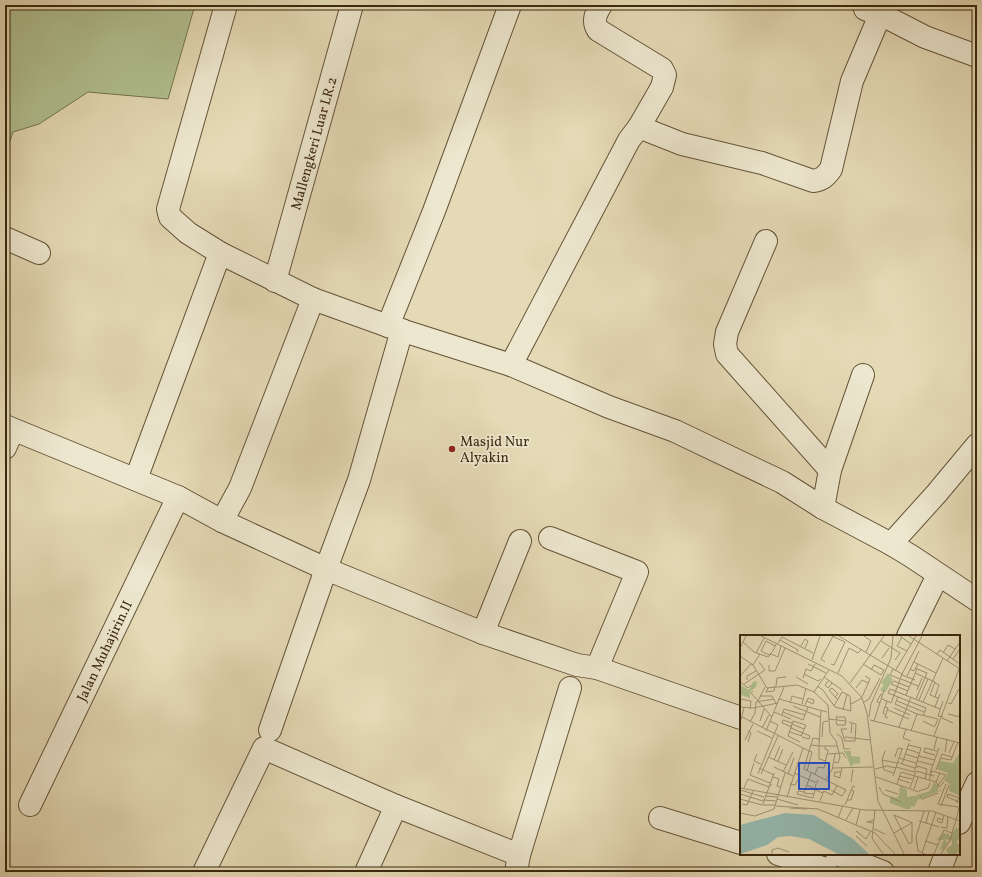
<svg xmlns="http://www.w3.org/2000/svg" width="982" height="877" font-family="Vollkorn,serif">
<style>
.green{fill:#b1c090;stroke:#767450}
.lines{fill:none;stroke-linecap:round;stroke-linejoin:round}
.minor-casing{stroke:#655438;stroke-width:24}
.minor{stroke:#ede7cf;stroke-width:22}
.poi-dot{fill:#8f2418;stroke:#ede7cf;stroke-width:1.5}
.labels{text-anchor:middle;stroke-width:3.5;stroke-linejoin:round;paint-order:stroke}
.street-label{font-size:14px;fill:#3b280f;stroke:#ede7cf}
.poi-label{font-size:14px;fill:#3b280f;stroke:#ede7cf;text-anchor:start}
.inset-road{fill:none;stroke:#a09373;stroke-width:1}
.view{fill:#1d4ed8;fill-opacity:0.15;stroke:#1d4ed8;stroke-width:2}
.inset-edge{fill:none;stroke:#3b280f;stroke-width:2}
</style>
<rect width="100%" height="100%" fill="#e4dab5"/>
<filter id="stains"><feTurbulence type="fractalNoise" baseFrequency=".005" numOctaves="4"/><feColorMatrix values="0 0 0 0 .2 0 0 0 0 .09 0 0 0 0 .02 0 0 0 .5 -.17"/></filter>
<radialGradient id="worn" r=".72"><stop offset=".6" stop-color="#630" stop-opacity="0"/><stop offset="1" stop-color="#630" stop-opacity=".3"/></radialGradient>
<path class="green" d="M5,5H195L168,99L88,92L39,124L13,132L5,155Z"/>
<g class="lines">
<defs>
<g id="minor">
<path d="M226,5L168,209L170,217L188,233L220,253L313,299L388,326L511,365L609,407L675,431L782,482L823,508L891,544L911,556L977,600"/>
<path d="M601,5C596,13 592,21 598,30L662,69L665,75L662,87L639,127"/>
<path d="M867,5L865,9L888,18L925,37L977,56"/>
<path d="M5,238L39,253"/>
<path d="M766,241L727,332L725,344L727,354L830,470"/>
<path id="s1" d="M275,281L352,5"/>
<path d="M388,326L434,211L510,5"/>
<path d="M511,365L629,140L639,127L682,144L762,163L813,181C822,180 826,176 831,169L852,81L880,15"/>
<path d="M5,426L178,497L222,521L326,569L483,633L577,665L597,668L637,572L550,538"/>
<path d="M5,448L13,430"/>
<path d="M136,479L220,253"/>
<path d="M823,508L830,470L863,375"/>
<path d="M222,521L240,488L313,299"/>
<path d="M891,544L937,493L977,445"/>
<path d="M483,633L520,541"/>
<path d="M908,636L938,575"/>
<path d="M597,668L741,718"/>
<path d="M270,730L326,569L359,480L402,330"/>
<path id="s2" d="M30,805L178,497"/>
<path d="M660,818L741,843"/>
<path d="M959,823L977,783"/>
<path d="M778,854L826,869"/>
<path d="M837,854L883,872"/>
<path d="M204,872L264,748L396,806L519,855"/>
<path d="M366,872L396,806"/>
<path d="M516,872L519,855L570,688"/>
<path d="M939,872L946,854"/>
</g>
</defs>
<use href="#minor" class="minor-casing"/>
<use href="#minor" class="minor"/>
</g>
<circle class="poi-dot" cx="452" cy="449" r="4"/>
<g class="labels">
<g class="street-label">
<text dy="5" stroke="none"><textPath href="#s1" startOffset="143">Mallengkeri Luar LR.2</textPath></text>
<text dy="5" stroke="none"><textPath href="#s2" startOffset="171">Jalan Muhajirin.II</textPath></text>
</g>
<g class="poi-label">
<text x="460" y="446">Masjid Nur<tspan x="460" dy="16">Alyakin</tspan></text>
</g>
</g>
<g transform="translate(740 635)">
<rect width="220" height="220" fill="#e4dab5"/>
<path d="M148,38L153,45L145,57L140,55L144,50L141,48ZM17,46L16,52L10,57V63L1,60L0,50L9,55L13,47ZM103,116H111V121L120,122V128L113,129L111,133L106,119ZM220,117V161L209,156L210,149L204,145L208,138L197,134L200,126L213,128ZM194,147L199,152L197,156L200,155H202L182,163L180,159L190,156ZM160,150L167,155V162L179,160L181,164H178L174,172L171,171L170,174H166L150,168V161L157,163L159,160ZM216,193H220V202L216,208L220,210V219L217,217L216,219H208L206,214L212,210V206L205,204L207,208L203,215L200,214L204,205H197L203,198L209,199L210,202Z" fill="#b1c090"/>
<path d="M45,178L74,180L113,204L129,219H98L69,204L50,201L38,202L27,210L0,219V190Z" fill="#95bab0"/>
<path class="inset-road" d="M21,1L102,41L122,63L127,78L138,166L164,219M99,1L130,20M124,1L131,6L126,17M160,1L171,9M169,1L220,34M162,2L157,11L167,16M40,5L58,15L57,17M141,6L160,18L155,25M3,7L14,17L28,22L31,19L38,22L41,11M38,8L42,2L73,18M35,11L26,6L21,16L29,20L33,16L35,11L36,10V9M61,11L65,4L68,6L65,13M0,13L6,1M16,18L24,3M203,18L208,10L215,14M197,19L200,15L220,29M130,20L162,39M0,21L13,30L27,53L57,50L74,57M142,23L149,13M213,24L220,14M72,25L80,1M207,26L220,7M85,27L81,24L93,1M174,27L196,38M68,29L86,38M91,29L94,30L105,7L92,1M123,29L141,40M13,30L20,19M29,30V36H35L45,13M175,33L187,38L176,64M153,34L150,40L160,44M170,34L174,36L178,29M89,35L74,57L88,70L90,98L96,106L100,122L98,128L94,127M131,35L134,30L144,35L141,40M155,36L176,1M98,38L109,13L118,18L122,14M175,38L195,47L190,60L198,63M64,39L78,46L81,44M162,40L175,45M0,41L11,29M167,41L179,16M56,42L68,49M84,42L102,55M63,43L66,34L71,36L75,29M161,44L178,51M7,45V41L16,36M89,45L85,50L88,53L92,48M0,47L8,53L11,50M110,48L144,1M4,49L25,35L19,27M36,51L37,43L46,42M77,51L83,55L87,61L95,72L111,76L110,61L102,57L94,71M25,52L18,66L32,82M28,53L26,57L34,56L35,51M116,53L122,45L128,48M89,55L92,53L98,59L95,62M89,55L98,65M177,55L182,43M13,56L11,58L18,66M168,56L151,49L154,46L169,52M166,60L177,34M20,61H32L36,68M122,62L130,44L125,41M158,62L155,69L177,79M195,62L199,50L195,48M0,64L11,66L10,74M39,64L87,77M142,64L151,68L162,39L182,1M179,65L188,44M157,66L184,77M203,66L198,81L203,82M124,67L129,64L140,43M183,67L203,23M50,68L52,61L63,64M140,68L137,67L138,64L141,59L143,60M208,68L211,69L219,54M62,69L66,53M111,69L122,63M65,70L68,63L74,65L73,69L67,66M53,71L80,82M1,72L13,73L38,68M145,72L148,73L145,82L148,83M195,72L200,59M154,73L170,80M81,75L79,111H97M103,75L107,59M148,75L169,84M34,77L51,84M43,77L44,74L65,80M208,79L220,82M42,80L43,77L63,85L68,72M146,80L143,78L147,66M183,81L186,73L148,58L150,54L200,74M2,82L69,116L64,134L106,155L102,161L91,155M129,82L131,69L151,23L153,1M202,83L213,88M88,84L106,86M97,85L96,82H105L106,86M130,85L220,108M20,86L24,74M96,86L97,90H105L106,86M134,86L144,55M183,86L195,92M10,87L15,78L16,67L34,64M109,87L112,88L111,98M0,88L4,73M52,89L64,94M52,92L42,88L43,85L52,88M159,92L171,62M22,93L29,80M51,93L70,101L69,104L62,102M107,94H101L105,106H115L116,89L112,88M166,94L163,103L171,106M17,96L32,103M26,96L44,52M171,96L177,79L198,84L195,91M50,97L62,101M97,99L102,103L104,114H110M194,101L219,34M82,102L83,87L88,86M105,102L130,105M5,105L13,89M8,107L11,98L8,96M60,107L48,101L53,86L66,90L61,101M71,110L79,111V124L86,126M168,110L181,113M167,114L179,118M194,114L197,102M145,116L142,125L157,128M205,117L207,104M209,118L214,107M17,119L14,126L21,129M88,119L103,118L106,123M165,119L178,123M195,120L184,117L185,113L197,116M178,121L195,125M28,122L46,130M155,122L158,113L163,114M159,123L176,128M200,123L211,125L218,107M34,125L40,111M142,125L144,135L154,138M38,126L43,114M177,126L193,130M158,127L162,129L169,108M14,128L10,140L30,148M162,129L175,133M34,132L53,141M156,132L174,137L181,113M19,133L34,140M93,133L133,132M177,133V131L187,134L185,144M135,134L147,131L156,133M196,135L202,119L212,122M67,136L72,117L69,116L73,103L79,104M43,137L53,117M101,137H95L94,141L100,143V142L102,133M54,138L77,148L78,145M190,138L199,113M18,139L38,90L30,86M21,139L38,101M48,139L54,123M75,139L78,132L84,133L88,115L85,114V111M153,141L162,114M159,141L172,144M33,142L39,144L37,151L40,152M136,142L179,157M86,144L92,135L95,119M158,144L170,148M189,145L192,136L206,140M111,147L113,134M196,147L199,152L204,147M50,149L55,150L60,141M157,149L161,137L196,147L200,138M206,149L198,169L218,172M67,150L71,138M198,150L206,140M139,152L143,159L161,167M0,153L124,175L192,176L220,186M4,153L8,144L29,152L32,149M170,153L176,136L194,141M75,154L67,150L64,158L74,159L76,149M174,154L178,142M0,155L24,162M75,155L83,158L80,166M145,155L158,159M179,156L188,153L190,148M64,157L58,156L57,159L73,163L74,159M83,158L84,156L92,160L97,151M0,159L23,166M179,159L182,164L198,158M25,161L37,162M47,162L63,113M0,164L22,170H36M37,164L58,170M23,165L36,166M107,165H111L114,156L112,155M217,168V166L219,163L208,159L207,162L217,166L220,167M2,169L7,170L13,156M23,169L34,138M105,170L113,151L115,152M36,171L78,174L135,198L155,219M201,171L209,150M50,173L67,174M135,175L132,203L143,219M184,176L176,202L178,216L185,219M0,178L15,181L34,174L45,138M98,183L103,170M106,185L113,173M134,185L127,187L134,188M203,185L198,183L197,186L202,188L204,180M216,185L220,168M179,186L186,188L189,176M186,188L199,192M172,189V207L169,209L154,180L173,188M116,190L120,175M201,192L207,193L208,182M134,194L145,199M116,196L126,204L131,196M154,198L172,188M116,201L127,211M185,206L198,210M182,218L196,177M32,219V215L38,213L49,217M194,219L204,195L212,198M201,219L210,205L216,185"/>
<path class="view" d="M59,128H89V154H59Z"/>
<rect width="220" height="220" class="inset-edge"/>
</g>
<rect width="982" height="877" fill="none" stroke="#e4dab5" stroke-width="20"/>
<rect x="6" y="6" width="970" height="865" fill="none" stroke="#3b280f" stroke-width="2"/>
<rect x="10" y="10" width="962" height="857" fill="none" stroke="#3b280f"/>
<rect width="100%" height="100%" filter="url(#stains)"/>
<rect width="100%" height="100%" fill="url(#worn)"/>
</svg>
